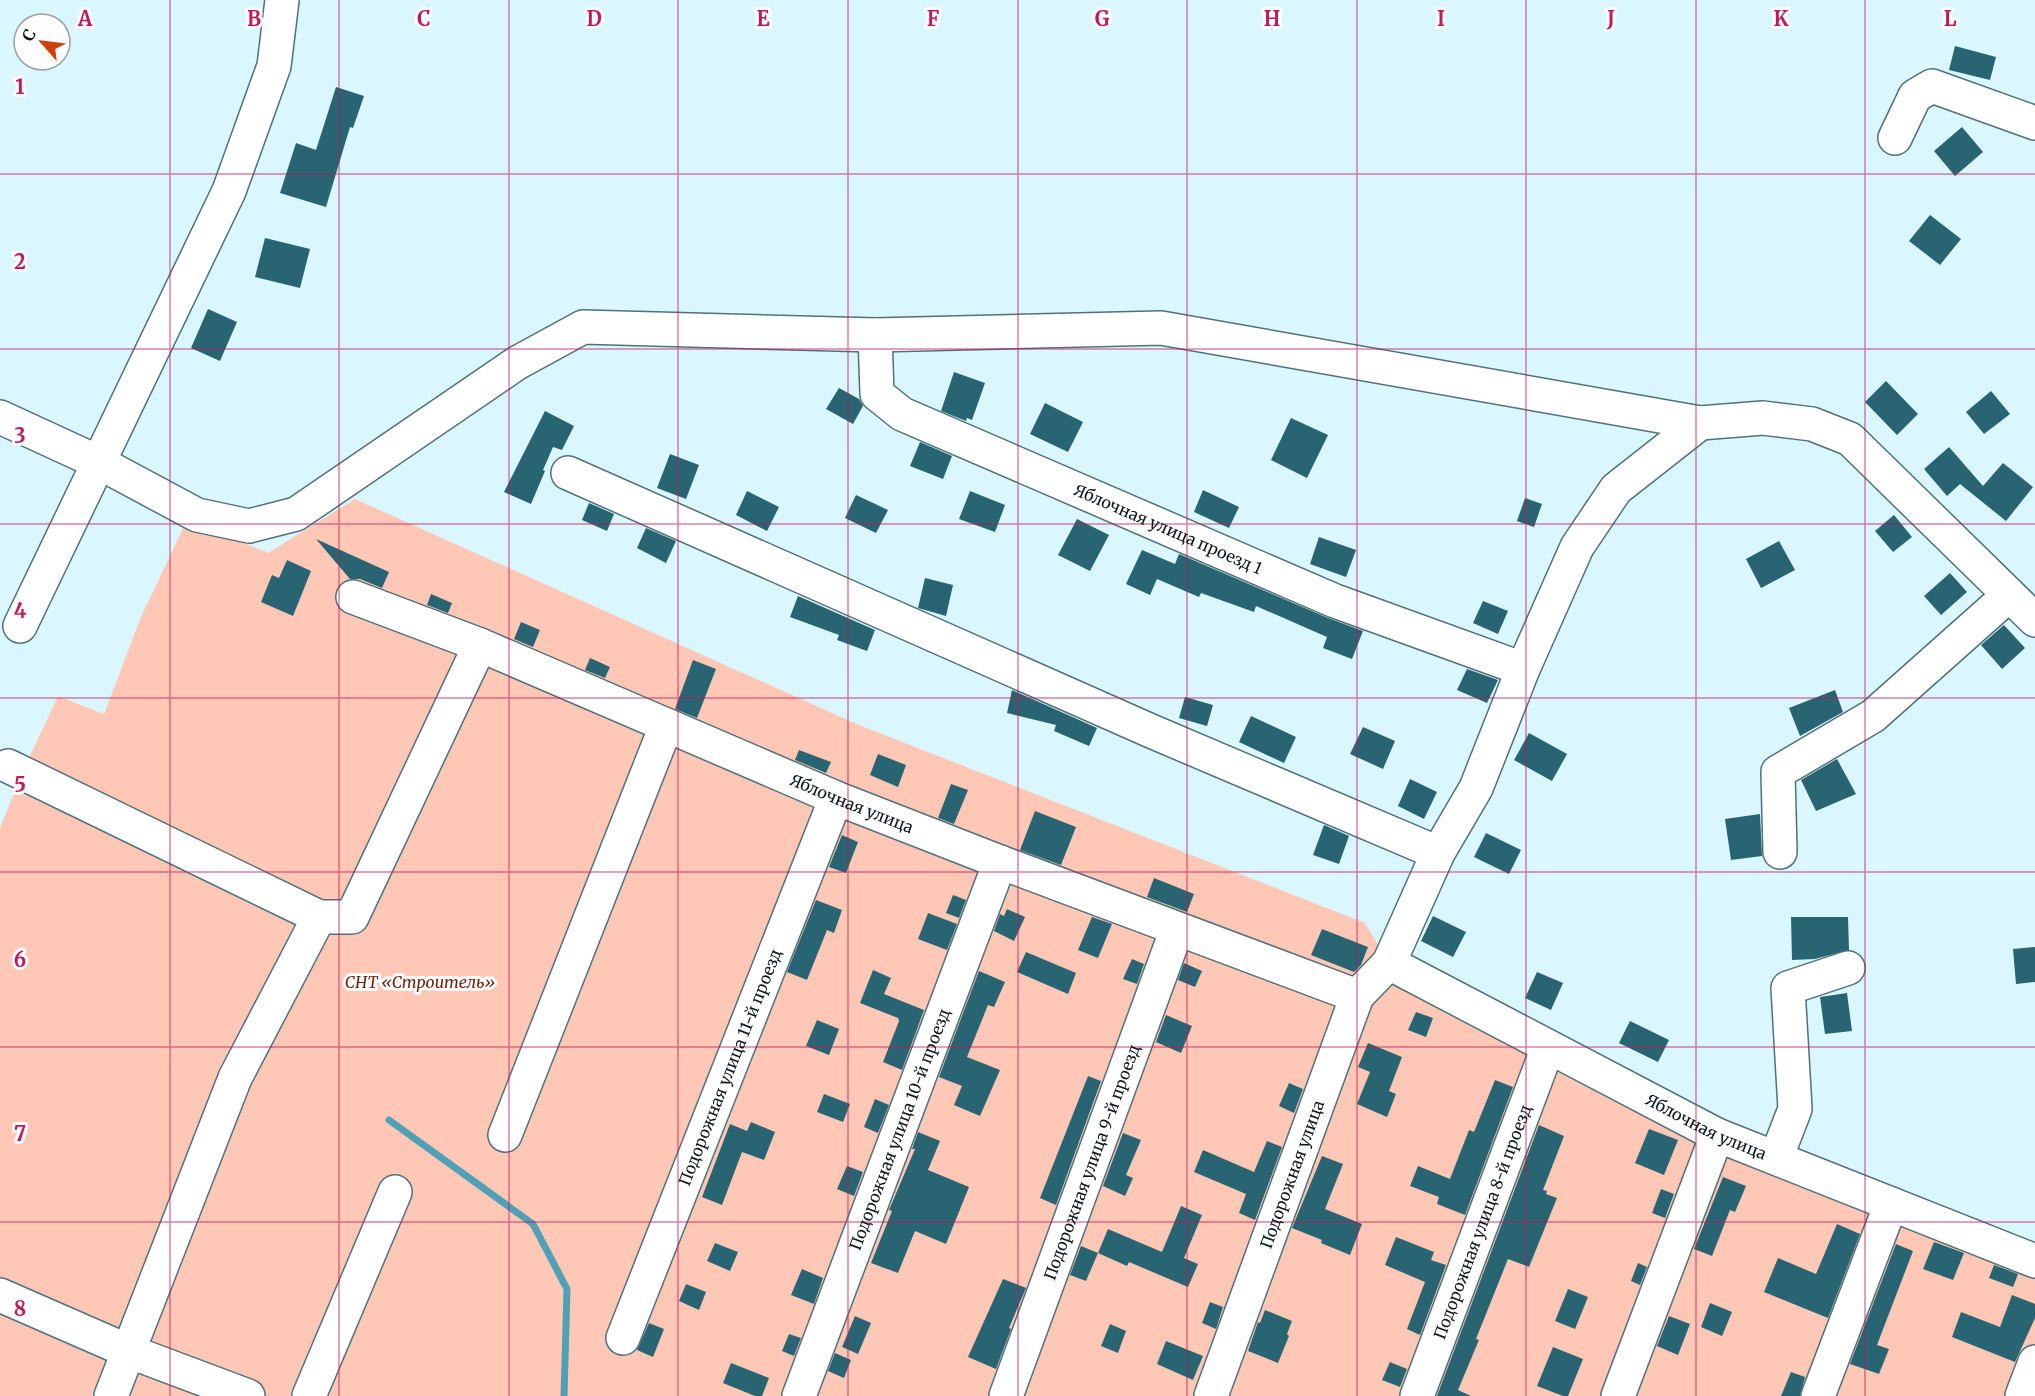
<svg xmlns="http://www.w3.org/2000/svg" width="2035" height="1396" font-family="Merriweather,serif">
<style>
.green{fill:#ffc8b6}
.lines{fill:none;stroke-linecap:round;stroke-linejoin:round}
.stream{stroke:#50a1b6;stroke-width:7}
.building{fill:#296472}
.minor-casing{stroke:#51717a;stroke-width:36}
.minor{stroke:#fff;stroke-width:33}
.grid{fill:none;stroke:#c2185b;stroke-width:1.5;stroke-opacity:0.55}
.labels{text-anchor:middle;stroke-width:6;stroke-linejoin:round;paint-order:stroke}
.street-label{font-size:16px;fill:#0b181c;stroke:#fdfdfd}
.park-label{font-size:16px;font-style:italic;fill:#6d2308;stroke:#fdfdfd}
.grid-label{font-size:20px;text-anchor:middle;font-weight:bold;fill:#c2185b;stroke:#fdfdfd;stroke-width:6;stroke-linejoin:round;paint-order:stroke}
</style>
<rect width="100%" height="100%" fill="#daf6fe"/>
<path class="green" d="M355,499L859,725L1365,923L1397,977L2035,1265V1396H113L131,1344L0,1283V828L23,771L58,696L104,714L141,617L187,520L268,553Z
M0,1301L113,1341L92,1396H0Z"/>
<g class="lines">
<path class="stream" d="M389,1120L533,1224L567,1289L564,1396"/>
</g>
<path class="building" d="M1955,46L1996,57L1990,80L1949,70Z
M336,87L364,96L353,128L350,127L326,207L280,193L296,143L316,150Z
M1962,127L1983,152L1955,176L1934,151Z
M1930,215L1961,239L1940,265L1909,241Z
M265,238L310,249L300,288L255,277Z
M208,309L237,322L220,361L191,348Z
M954,372L985,383L972,420L967,418L966,421L941,411Z
M1886,381L1918,414L1897,435L1865,402Z
M839,388L859,399L863,406L853,424L826,409Z
M1991,391L2010,414L1984,434L1966,412Z
M1045,403L1083,422L1068,452L1030,434Z
M545,411L574,426L562,450L553,447L543,470L545,471L531,504L504,492Z
M1291,418L1328,435L1307,478L1271,460Z
M920,442L952,456L943,479L910,466Z
M1949,447L1983,486L2003,463L2033,487L2006,521L1960,484L1947,496L1924,469Z
M670,454L699,465L686,499L657,488Z
M1203,490L1239,507L1229,528L1194,512Z
M747,491L779,507L767,531L736,515Z
M970,491L1005,505L995,532L959,519Z
M856,495L888,510L876,533L845,518Z
M1525,498L1542,504L1534,527L1517,521Z
M589,503L614,514L607,531L582,520Z
M1894,515L1912,537L1893,552L1875,531Z
M1077,519L1109,535L1090,571L1058,555Z
M646,528L676,541L666,563L637,548Z
M1319,537L1356,550L1346,577L1310,564Z
M316,539L389,572L382,588L360,579H350Z
M1779,541L1795,570L1761,588L1746,559Z
M1142,550L1175,564L1179,554L1328,618L1363,631L1352,659L1323,648L1327,637L1256,606L1254,612L1201,593L1199,597L1157,579L1150,595L1126,584Z
M287,560L311,571L293,616L261,602L272,575L279,578Z
M1950,573L1967,592L1941,615L1924,596Z
M925,578L953,585L946,616L918,608Z
M431,594L452,603L448,613L427,605Z
M798,596L875,630L867,651L837,640L839,635L790,617Z
M1483,601L1508,611L1498,634L1473,623Z
M521,622L540,630L533,647L514,639Z
M2004,625L2025,648L2002,669L1981,645Z
M590,658L610,667L605,678L585,670Z
M693,660L716,669L697,718L675,709Z
M1467,669L1498,680L1487,703L1457,690Z
M1012,690L1097,728L1089,746L1054,731L1056,725L1007,713Z
M1835,690L1843,712L1800,736L1789,708Z
M1185,697L1213,705L1207,726L1179,718Z
M1251,716L1296,737L1284,763L1239,742Z
M1363,727L1395,741L1383,769L1350,754Z
M1529,733L1567,754L1552,781L1514,760Z
M799,750L831,762L826,773L795,760Z
M878,754L906,765L898,787L870,775Z
M1837,759L1856,794L1816,811L1801,780Z
M1410,779L1437,792L1424,819L1398,806Z
M951,784L968,790L954,824L938,818Z
M1035,811L1076,827L1061,865L1020,850Z
M1760,814L1762,856L1731,860L1725,819Z
M1324,825L1349,836L1339,864L1313,855Z
M1486,833L1521,850L1509,874L1474,857Z
M842,835L858,842L846,873L829,867Z
M1154,878L1194,894L1187,912L1147,897Z
M953,895L966,900L959,918L946,913Z
M816,900L842,910L834,933L827,930L807,980L787,972Z
M1007,909L1025,917L1014,941L994,931L1000,914L1004,916Z
M928,913L957,924L947,950L918,939Z
M1433,916L1466,932L1453,957L1421,941Z
M1092,917L1112,924L1098,958L1078,950Z
M1791,917H1848L1849,950L1815,959L1792,960Z
M1322,929L1368,947L1361,965L1354,972L1311,955Z
M2035,947V982L2016,984L2013,949Z
M1026,952L1076,973L1068,994L1017,972Z
M1132,959L1144,964L1137,984L1123,979Z
M1184,963L1202,971L1195,987L1178,980Z
M873,970L891,978L884,994L924,1010L902,1070L883,1062L899,1021L898,1018L860,1003Z
M979,971L1005,982L994,1007L988,1005L967,1057L1000,1070L980,1116L954,1105L962,1086L939,1077Z
M1537,972L1563,983L1551,1010L1525,998Z
M1847,993L1852,1031L1825,1034L1820,997Z
M1416,1012L1433,1018L1426,1037L1408,1030Z
M1166,1015L1192,1026L1181,1053L1156,1042Z
M817,1020L839,1029L829,1055L806,1046Z
M1630,1021L1669,1040L1658,1062L1619,1043Z
M1368,1043L1402,1057L1389,1091L1396,1094L1387,1117L1357,1104L1370,1072L1358,1067Z
M1088,1076L1101,1081L1056,1205L1040,1198Z
M1495,1080L1513,1087L1465,1215L1437,1204L1439,1197L1410,1186L1418,1166L1450,1179L1469,1130L1474,1132Z
M1289,1083L1303,1089L1294,1113L1279,1106Z
M824,1094L850,1104L843,1122L817,1112Z
M875,1099L889,1105L878,1133L864,1127Z
M751,1122L775,1132L764,1160L742,1152L722,1205L702,1197L730,1124L747,1131Z
M1539,1125L1564,1136L1543,1190L1547,1191L1546,1194L1557,1198L1529,1267L1508,1259L1476,1339L1479,1340L1458,1390L1471,1396H1437Z
M1649,1129L1678,1140L1664,1175L1635,1163Z
M918,1132L940,1141L928,1170L969,1187L946,1244L915,1231L898,1273L871,1263L892,1211L889,1210L915,1149H912Z
M1123,1133L1141,1140L1126,1175L1133,1178L1125,1196L1103,1186Z
M1267,1141L1282,1147L1255,1220L1239,1213L1246,1194L1194,1172L1203,1150L1254,1172Z
M1322,1156L1343,1164L1325,1209L1362,1224L1350,1255L1321,1243L1322,1240L1292,1228Z
M847,1166L863,1172L854,1196L837,1189Z
M1723,1177L1746,1186L1735,1212L1730,1210L1712,1256L1694,1249Z
M1661,1189L1674,1194L1665,1218L1652,1213Z
M1181,1206L1202,1215L1184,1258L1198,1264L1188,1287L1129,1262L1127,1266L1098,1253L1108,1229L1162,1252Z
M1837,1224L1860,1234L1828,1318L1764,1292L1778,1258L1816,1274Z
M1396,1237L1434,1252L1431,1260L1446,1265L1420,1335L1407,1329L1425,1282L1385,1265Z
M1934,1242L1964,1253L1953,1280L1923,1269Z
M715,1243L738,1252L730,1271L707,1261Z
M1896,1244L1913,1251L1877,1345L1889,1349L1879,1374L1850,1364Z
M1081,1246L1098,1253L1086,1281L1070,1275Z
M1638,1263L1647,1267L1640,1285L1631,1281Z
M1994,1265L2018,1274L2013,1287L1989,1278Z
M802,1269L823,1278L814,1304L791,1295Z
M1003,1279L1026,1288L1009,1328L1011,1329L996,1369L968,1357Z
M686,1284L706,1292L699,1310L679,1301Z
M1568,1289L1588,1297L1575,1329L1555,1321Z
M2012,1295L2035,1304V1318L2015,1362L1952,1337L1961,1312L2000,1327Z
M1210,1302L1223,1307L1216,1329L1202,1323Z
M1710,1303L1732,1312L1722,1336L1701,1327Z
M1265,1310L1292,1321L1287,1334L1289,1336L1278,1363L1248,1351L1258,1322L1260,1323Z
M855,1316L871,1323L858,1354L842,1347Z
M1669,1316L1690,1324L1678,1355L1657,1346Z
M649,1323L664,1329L653,1357L637,1350Z
M1110,1324L1126,1331L1118,1353L1101,1346Z
M789,1334L801,1338L794,1356L782,1351Z
M1166,1341L1203,1356L1193,1380L1157,1364Z
M1553,1347L1583,1359L1568,1396H1563L1537,1386Z
M835,1353L851,1360L844,1378L828,1371Z
M1390,1362L1407,1369L1400,1387L1382,1380Z
M731,1363L769,1378L762,1396H755L723,1383Z
M1791,1372L1805,1377L1800,1396H1781Z"/>
<g class="lines">
<defs>
<g id="minor">
<path d="M1895,138L1915,96L1932,86L2035,123"/>
<path id="s1" d="M875,335L877,394L902,414L1335,601L1523,669"/>
<path d="M0,417L100,463L197,515L249,526L296,514L517,363L583,327L875,335L1161,328L1700,423L1763,418L1812,424L1850,439L2035,620"/>
<path d="M568,473L1151,731L1438,853"/>
<path id="s2" d="M353,597L480,645L836,798L1000,862L1357,996"/>
<path d="M20,626L229,191L274,66L282,0"/>
<path d="M8,766L319,917"/>
<path d="M1780,852L1778,772L1873,716L2009,595"/>
<path id="s3" d="M1389,963L1717,1135L2035,1261"/>
<path d="M505,1135L666,726"/>
<path d="M1776,1158L1795,1109L1788,988L1848,968"/>
<path d="M0,1295L128,1351L248,1396"/>
<path id="s4" d="M623,1338L836,798"/>
<path d="M111,1396L235,1078L319,917H352L480,645"/>
<path d="M309,1396L395,1192"/>
<path id="s5" d="M799,1396L1000,862"/>
<path id="s6" d="M1006,1396L1177,929"/>
<path id="s7" d="M1211,1396L1357,996L1389,963L1438,853L1476,788L1523,669L1577,547L1616,489L1700,423"/>
<path id="s8" d="M1417,1396L1548,1047"/>
<path d="M1618,1396L1717,1135"/>
<path d="M1818,1396L1891,1204"/>
<path d="M2022,1396L2035,1362"/>
</g>
</defs>
<use href="#minor" class="minor-casing"/>
<use href="#minor" class="minor"/>
</g>
<path class="grid" d="M170,0V1396M339,0V1396M509,0V1396M678,0V1396M848,0V1396M1018,0V1396M1187,0V1396M1357,0V1396M1526,0V1396M1696,0V1396M1865,0V1396M0,174H2035M0,349H2035M0,524H2035M0,698H2035M0,872H2035M0,1047H2035M0,1222H2035"/>
<g class="labels">
<g class="street-label">
<text dy="6" stroke="none"><textPath href="#s1" startOffset="381">Яблочная улица проезд 1</textPath></text>
<text dy="6" stroke="none"><textPath href="#s2" startOffset="540">Яблочная улица</textPath></text>
<text dy="6" stroke="none"><textPath href="#s4" startOffset="291">Подорожная улица 11-й проезд</textPath></text>
<text dy="6" stroke="none"><textPath href="#s3" startOffset="357">Яблочная улица</textPath></text>
<text dy="6" stroke="none"><textPath href="#s5" startOffset="285">Подорожная улица 10-й проезд</textPath></text>
<text dy="6" stroke="none"><textPath href="#s6" startOffset="249">Подорожная улица 9-й проезд</textPath></text>
<text dy="6" stroke="none"><textPath href="#s7" startOffset="236">Подорожная улица</textPath></text>
<text dy="6" stroke="none"><textPath href="#s8" startOffset="186">Подорожная улица 8-й проезд</textPath></text>
</g>
<g class="park-label">
<text x="420" y="988">СНТ «Строитель»</text>
</g>
</g>
<g class="grid-label">
<text x="85" y="26">A</text>
<text x="254" y="26">B</text>
<text x="424" y="26">C</text>
<text x="594" y="26">D</text>
<text x="763" y="26">E</text>
<text x="933" y="26">F</text>
<text x="1102" y="26">G</text>
<text x="1272" y="26">H</text>
<text x="1441" y="26">I</text>
<text x="1611" y="26">J</text>
<text x="1781" y="26">K</text>
<text x="1950" y="26">L</text>
<text x="20" y="94">1</text>
<text x="20" y="269">2</text>
<text x="20" y="443">3</text>
<text x="20" y="618">4</text>
<text x="20" y="792">5</text>
<text x="20" y="967">6</text>
<text x="20" y="1141">7</text>
<text x="20" y="1316">8</text>
</g>
<g transform="translate(42 42) rotate(298)"><circle r="28" fill="#fdfdfd" stroke="#9ca1a3" stroke-width="1.5"/>
<path d="M0-4.5L10 22L0 15L-10 22Z" fill="#c9430a"/>
<text y="-9" font-size="16" font-weight="bold" text-anchor="middle" fill="#0b181c">С</text>
</g>
</svg>
